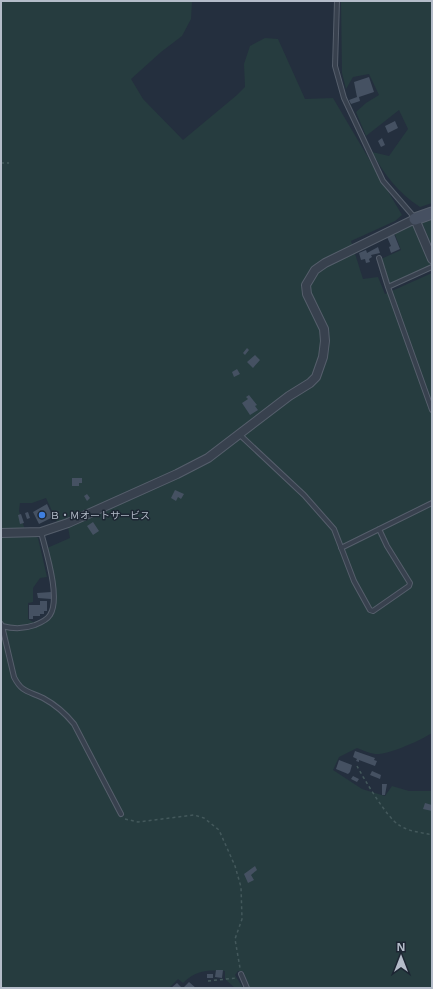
<svg xmlns="http://www.w3.org/2000/svg" width="433" height="989" font-family="'Open Sans','Noto Sans JP',sans-serif">
<style>
.green{fill:#263c3f;fill-rule:evenodd}
.building{fill:#455162}
.lines{fill:none;stroke-linecap:round;stroke-linejoin:round}
.lane-casing{stroke:#565f6c;stroke-width:6}
.street-casing{stroke:#565f6c;stroke-width:10}
.secondary-casing{stroke:#565f6c;stroke-width:13}
.path{stroke:#44595c;stroke-width:1.5;stroke-dasharray:3 3;stroke-linecap:butt}
.lane{stroke:#38414e;stroke-width:4}
.street{stroke:#38414e;stroke-width:8}
.secondary{stroke:#465061;stroke-width:11}
.shop-dot{fill:#3f7fe0;stroke:#1d2633;stroke-width:1.5}
.labels{text-anchor:middle;stroke-width:3;stroke-linejoin:round;paint-order:stroke}
.poi-label{font-size:10px;fill:#b4bcc9;stroke:#1d2633;text-anchor:start}
</style>
<rect width="100%" height="100%" fill="#242f3e"/>
<path class="green" d="M1,1H192L191,19L182,36L161,52L131,79L143,99L183,140L237,95L245,87L244,64L250,46L265,38L278,39L305,99L333,98L402,215L395,221L351,241L363,279L378,277L385,294L432,273V733C421,740 389,755 375,754C369,753 363,750 357,748L339,757L333,770L362,789L385,796L392,786L409,791H432V988H250L243,971H238L235,975L243,988H235L225,979V971C208,970 196,970 183,983L178,979L169,988H1ZM46,498L57,522H67L70,538L47,548C52,571 60,594 52,617L33,622L28,619V603L33,602V588L40,578L47,577L38,538L25,530L19,511L20,503H32Z
M341,1H432V203L420,207C398,193 384,174 372,152L389,156L408,129L399,110L366,136L356,112L366,103L379,95L369,74L353,77L346,89L342,73Z
M432,220V246L422,223Z
M412,225L417,227L432,265L390,284L381,259L401,250L394,232Z"/>
<path class="building" d="M369,77L374,92L359,97L360,101L351,104L349,100L357,97L354,82Z
M395,121L398,128L388,133L385,126Z
M382,138L385,145L381,147L378,141Z
M394,234L400,249L391,253L389,247L391,246L387,237Z
M378,247L380,253L371,255L372,257L369,259L370,262L366,263L365,259L361,260L359,253L366,250L367,253Z
M247,348L249,350L245,355L243,353Z
M255,355L260,360L253,368L247,362Z
M237,369L240,374L234,377L232,372Z
M249,395L257,405L255,406L258,410L250,415L242,403L248,399L246,397Z
M72,478H82V483H79V486H72Z
M175,490L184,494L181,499L178,497L176,501L171,498Z
M87,494L90,498L87,501L84,496Z
M47,504L53,517L39,524L33,512Z
M28,512L30,518L27,519L25,513Z
M21,514L24,523L20,524L18,515Z
M93,522L99,531L93,535L87,526Z
M51,592V599L38,598L37,593Z
M40,601H47V611H44V614H40V616H33V619H29V605H40Z
M355,751L375,758L374,760L377,761L375,766L359,760V762L356,761L357,759L353,757Z
M339,760L352,765L350,772L348,774L336,769Z
M372,771L381,775L380,779L370,775Z
M353,776L359,779L357,782L351,779Z
M382,784H387L385,795H382Z
M425,803L432,805V811L423,809Z
M255,866L257,870L251,875L254,880L248,883L244,874Z
M216,970H223L222,978L215,977Z
M207,974H213V978H207Z
M189,982L196,988H183Z
M177,983L181,987L171,988Z"/>
<g class="lines">
<defs>
<path id="lane" d="M337,1L335,66L344,98L383,181L415,218
M379,258L388,287
M432,267L388,287L432,410
M240,435L304,495L334,529L354,581L370,610L373,611L409,586L410,583L387,546L379,529
M341,548L432,503
M1,624L2,626C13,629 24,629 35,625C40,623 47,620 50,615C61,598 46,552 41,532
M2,626L14,677C22,693 29,691 43,698C56,705 65,713 74,724L121,814
M241,974L247,988"/>
<path id="street" d="M1,533L41,532L68,523L177,474L208,458L289,396L310,383L316,377L323,357L325,341L324,329L307,294L306,285L315,270L325,263L415,219L432,259"/>
<path id="secondary" d="M415,219L432,213"/>
</defs>
<use href="#lane" class="lane-casing"/>
<use href="#street" class="street-casing"/>
<use href="#secondary" class="secondary-casing"/>
<path class="path" d="M1,163H9
M357,766C364,779 387,818 399,825C409,832 421,832 432,835
M125,819L138,822L194,815L204,818L219,830L235,866L241,887L242,919L235,939L240,968
M208,981L236,978"/>
<use href="#lane" class="lane"/>
<use href="#street" class="street"/>
<use href="#secondary" class="secondary"/>
</g>
<circle class="shop-dot" cx="42" cy="515" r="4"/>
<g class="labels">
<g class="poi-label">
<text x="50" y="519">Ｂ・Ｍオートサービス</text>
</g>
</g>
<rect width="433" height="989" fill="none" stroke="#b4bcc9" stroke-width="4"/>
<g transform="translate(401 957)" stroke="#1d2633" stroke-width="3" paint-order="stroke">
<path d="M0-3L7 15L0 10L-7 15Z" fill="#b4bcc9"/>
<text y="-6" font-size="11" font-weight="bold" text-anchor="middle" fill="#b4bcc9">N</text>
</g>
</svg>
